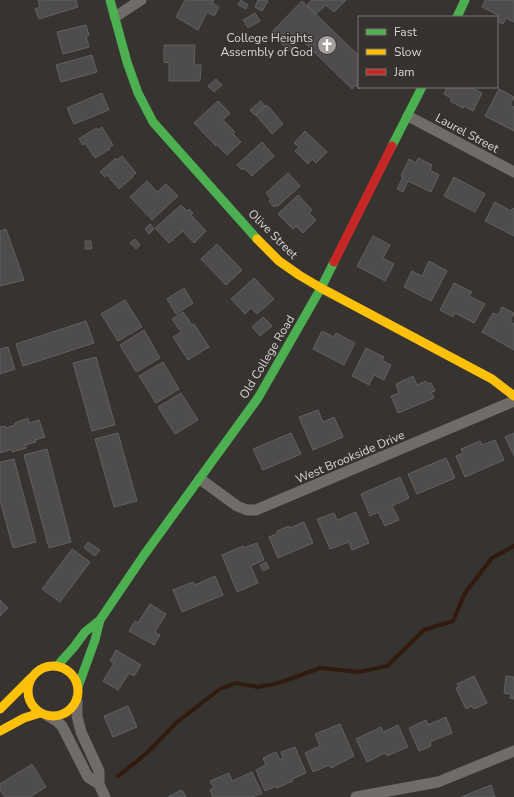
<svg xmlns="http://www.w3.org/2000/svg" width="514" height="797" font-family="'Nunito Sans',sans-serif">
<style>
.lines{fill:none;stroke-linecap:round;stroke-linejoin:round}
.stream{stroke:#311a0e;stroke-width:4}
.building{fill:#4e4c4c;stroke:#616160}
.street{stroke:#716c6a;stroke-width:11}
.fast{stroke:#4caf50;stroke-width:9}
.slow{stroke:#ffc107;stroke-width:9}
.jam{stroke:#c62828;stroke-width:9}
.labels{text-anchor:middle;stroke-width:3;stroke-linejoin:round;paint-order:stroke}
.poi-label{font-size:12px;fill:#dad7d5;stroke:#373230;text-anchor:end}
.street-label{font-size:12px;fill:#dad7d5;stroke:#373230}
</style>
<rect width="100%" height="100%" fill="#363331"/>
<g class="lines">
<path class="stream" d="M118,776L147,753L177,722L220,689L236,683L258,687L279,683L320,668L359,672L387,666L424,630L453,621L465,593L492,558L514,546"/>
</g>
<path class="building" d="M38,0H76L78,7L39,19L35,9L40,7Z
M185,0H214L212,3L219,7L214,16L207,12L198,30L176,17Z
M241,0L248,5L246,9L238,5Z
M258,0L268,1L262,11L255,7Z
M312,0H346L334,12L326,5L316,14L307,5Z
M485,0H514V22L506,18L503,24L497,21L498,15L482,7Z
M302,1L359,56V87H360L359,89L355,85L352,89L301,39L289,51L271,33Z
M255,13L260,21L248,28L243,20Z
M86,25L89,35L86,36L89,47L63,54L57,32Z
M164,45H195L194,65H201L200,81H169V63L164,62Z
M92,55L97,72L61,82L56,65Z
M216,79L222,85L214,92L208,86Z
M447,87H470L482,93L473,111L464,106L463,108L450,101L452,99L444,94Z
M499,89L514,97L510,105L514,107V131L485,116Z
M102,93L109,110L74,124L67,108Z
M218,101L230,113L223,120L235,132L233,134L241,142L227,155L217,145L216,146L194,123Z
M261,101L265,106L255,115L250,110Z
M267,105L283,124L272,134L256,115Z
M102,127L113,145L109,147L110,149L95,158L85,143L83,145L79,139L96,128L98,130Z
M305,131L327,152L316,163L312,159L308,164L295,151L299,147L294,143Z
M262,142L274,156L252,176L244,168L242,170L237,165Z
M122,156L136,173L132,176L133,177L119,189L107,175L105,177L100,172L116,158L117,160Z
M418,158L432,165L430,170L439,175L431,192L408,181L403,192L397,189L403,177L401,176L409,159L416,163Z
M288,173L300,186L278,206L277,205L274,207L269,201L271,199L266,193Z
M454,177L485,194L475,212L444,196Z
M147,181L157,192L166,184L178,196L152,220L130,197Z
M298,195L312,210L309,213L316,220L303,233L296,226L293,229L278,214Z
M495,202L511,211L513,208L514,209V236L485,221Z
M181,205L187,211L189,209L193,213L191,215L206,231L194,243L183,231L169,243L155,228Z
M150,224L154,229L149,234L145,229Z
M6,229L24,280L0,286V231Z
M373,236L390,245L383,258L394,264L385,281L357,266Z
M135,239L140,245L136,249L130,243Z
M85,241H91L92,249H85Z
M217,244L242,270L226,285L201,259Z
M429,261L447,271L431,301L404,287L412,271L422,276Z
M254,278L274,299L257,314L251,308L245,314L231,299Z
M454,283L472,292L469,296L485,304L474,323L455,313L453,317L440,310Z
M184,288L193,303L176,314L167,299Z
M125,300L142,327L118,341L101,314Z
M502,307L514,313L510,321L514,324V350L482,332L493,313L498,315Z
M183,312L192,325L194,324L209,347L188,360L173,337L181,332L172,319Z
M263,317L272,326L260,336L252,327Z
M86,321L94,343L23,366L16,344Z
M144,330L160,358L136,372L120,345Z
M322,331L334,337L336,333L355,343L344,365L313,349Z
M8,347L15,369L0,374V349Z
M366,348L384,357L382,360L391,365L384,380L374,375L369,385L352,376Z
M96,357L115,425L92,431L73,363Z
M163,362L179,389L156,403L139,376Z
M413,376L417,385L426,381L428,384L431,383L435,391L431,392L434,398L398,413L391,396L399,393L396,384Z
M181,393L198,420L175,434L158,407Z
M318,410L323,422L334,417L343,437L313,450L299,417Z
M28,418L29,423L39,420L45,437L35,440L36,442L25,445L26,448L12,452V449L0,453V427L5,426L6,428L15,425V423Z
M118,433L137,501L114,507L95,439Z
M291,433L301,454L263,470L253,449Z
M514,433V456L505,437Z
M495,440L504,460L465,477L456,456L463,453L461,449L480,441L482,445Z
M47,449L71,542L49,548L24,455Z
M446,458L455,478L417,494L408,474Z
M14,459L36,542L13,548L0,500V462Z
M400,477L409,498L392,506L399,520L385,526L378,512L370,516L361,494Z
M356,512L369,543L352,550L349,542L330,549L317,519L334,513L337,520Z
M304,522L313,543L278,558L269,537L278,533L277,531L289,526L290,528Z
M88,542L100,550L95,556L84,548Z
M257,543L264,560L251,566L258,583L237,592L222,555L243,546V548Z
M72,549L90,562L60,602L42,589Z
M266,562L269,568L263,571L260,565Z
M215,576L223,595L182,612L173,590L193,582L195,585Z
M0,600L8,608L0,616Z
M150,604L166,614L155,632L160,635L154,645L129,631L135,621L138,623Z
M116,650L141,665L134,676L129,673L118,690L103,681L114,663L110,661Z
M474,676L487,703L474,709L472,706L466,709L456,688L459,687L457,684Z
M506,676L514,677V699L510,698L511,694L504,693Z
M128,706L137,727L113,737L104,716Z
M446,717L452,733L430,742L431,746L419,751L409,728L426,720L428,725Z
M340,724L354,756L331,768L329,765L313,772L305,753L320,746L315,734Z
M398,725L408,747L387,756L385,753L367,762L356,739L381,727L383,732Z
M295,747L306,773L292,779L293,781L277,788L276,786L265,791L256,770L266,765L263,758L276,752L280,760L283,758L281,752Z
M32,764L46,787L30,797H5L0,790V784Z
M252,772L262,793L253,797H213L210,790L214,788L210,781L229,773L232,781Z
M491,785L495,797H461Z
M182,790L186,797H169V796Z"/>
<g class="lines">
<path class="street" d="M115,17L141,0
M408,116L514,172
M200,479L237,506L247,510H256L514,401
M77,701V716L81,732L99,771V784L105,797
M48,716L57,721L62,726L88,777L99,784
M356,797L438,782L514,751"/>
<path class="fast" d="M110,0L127,62L138,93L153,122L257,239
M457,17L465,0
M392,146L422,87
M57,666L74,647L85,632L100,620L144,555L258,398L321,288L334,262
M78,687L95,640L100,620"/>
<path class="slow" d="M257,239L279,261L299,275L321,288L492,379L514,396
M28 691a25 25 0 1 1 50 0a25 25 0 1 1-50 0Z
M0,709L31,678
M0,731L24,718L40,713"/>
<path class="jam" d="M334,262L392,146"/>
</g>
<defs>
<symbol id="church-disc" viewBox="-11 -11 22 22"><circle r="9.5" fill="#a19e9c" stroke="#373230"/><path d="M-1.2-6h2.4v3.5h3.3v2.4h-3.3V6h-2.4V-.1h-3.3v-2.4h3.3Z" fill="#fff"/></symbol>
</defs>
<g fill-rule="evenodd">
<use href="#church-disc" x="316" y="34" width="22" height="22"/>
</g>
<g class="labels">
<g class="poi-label">
<text x="313" y="42">College Heights<tspan x="313" dy="14">Assembly of God</tspan></text>
</g>
<g class="street-label">
<text transform="translate(467 133) rotate(28)" y="4">Laurel Street</text>
<text transform="translate(273 234) rotate(45)" y="4">Olive Street</text>
<text transform="translate(267 357) rotate(-59)" y="4">Old College Road</text>
<text transform="translate(350 457) rotate(-23)" y="4">West Brookside Drive</text>
</g>
</g>
<rect x="358" y="16" width="140" height="72" fill="#373230" stroke="#787472"/>
<rect x="366" y="29" width="20" height="6" fill="#4caf50" stroke="#787472"/>
<text x="394" y="36" font-size="12" fill="#dad7d5">Fast</text>
<rect x="366" y="49" width="20" height="6" fill="#ffc107" stroke="#787472"/>
<text x="394" y="56" font-size="12" fill="#dad7d5">Slow</text>
<rect x="366" y="69" width="20" height="6" fill="#c62828" stroke="#787472"/>
<text x="394" y="76" font-size="12" fill="#dad7d5">Jam</text>
</svg>
